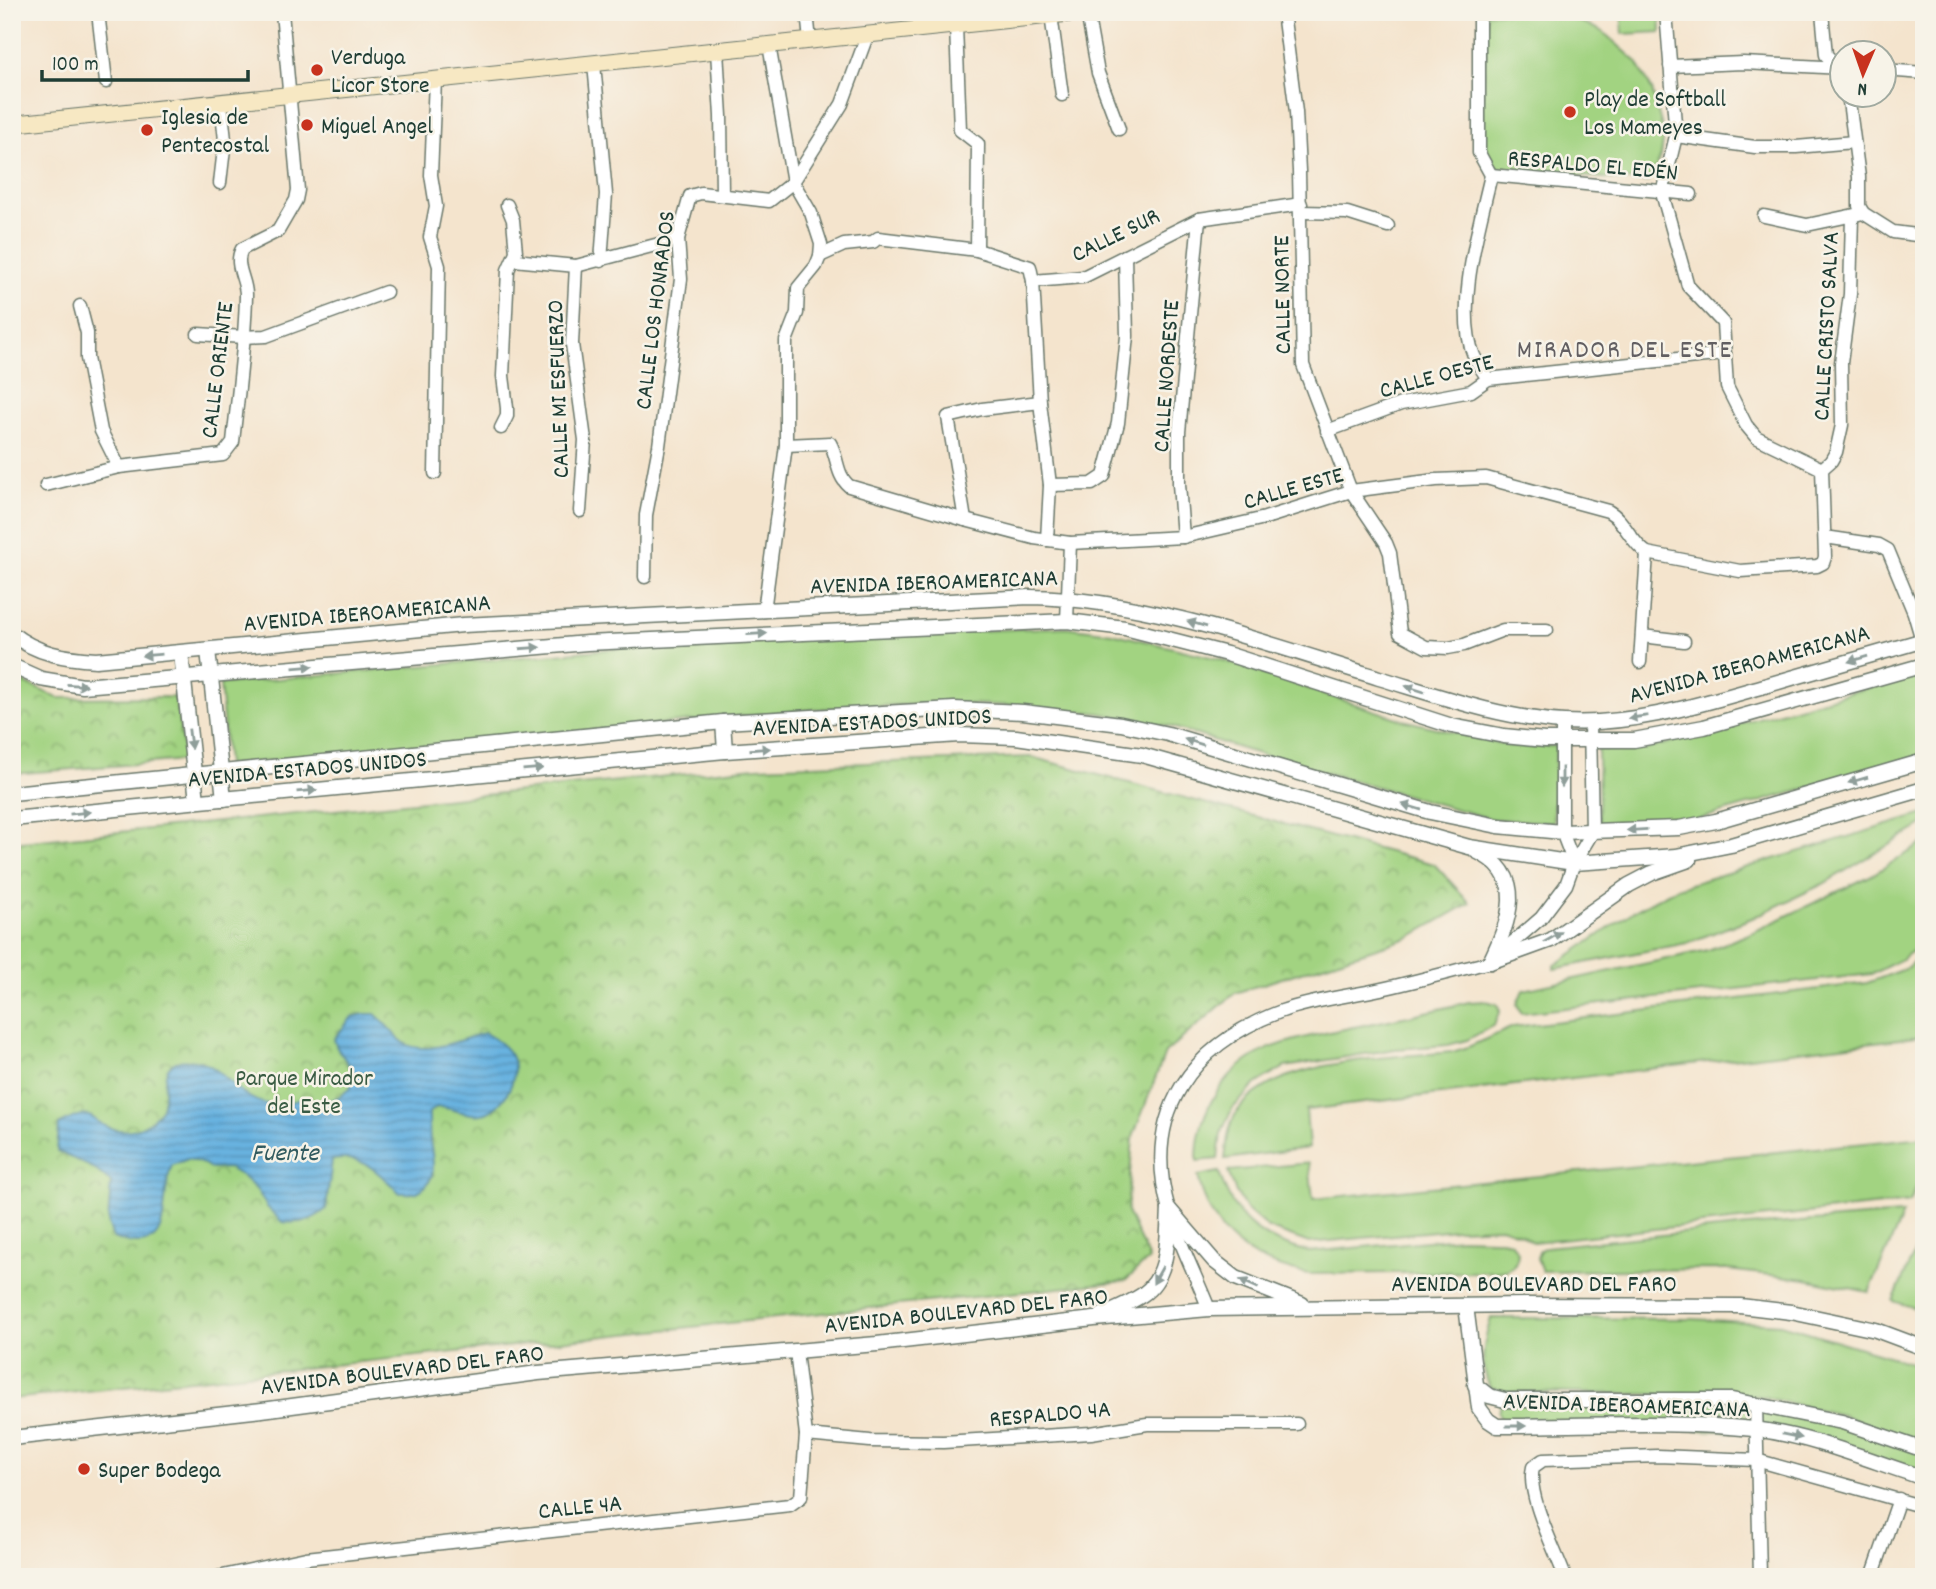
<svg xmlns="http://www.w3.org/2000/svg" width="1936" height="1589" font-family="Dekko,sans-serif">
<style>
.green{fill:#a2d381;stroke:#60885a;stroke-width:2}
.park{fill:url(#park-crowns);stroke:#60885a;stroke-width:2}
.water{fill:url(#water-rules);stroke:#44788a;stroke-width:2}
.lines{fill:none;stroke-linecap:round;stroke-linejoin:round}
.minor-casing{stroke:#6a776a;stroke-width:15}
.tertiary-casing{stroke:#6a776a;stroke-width:17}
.secondary-casing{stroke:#6a776a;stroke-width:18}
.minor{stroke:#fff;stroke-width:12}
.tertiary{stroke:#fff;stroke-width:14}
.secondary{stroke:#f7e8c3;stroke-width:16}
.oneway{fill:#8f9e9a}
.poi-dot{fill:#c8321e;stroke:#f7f3e8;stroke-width:2.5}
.labels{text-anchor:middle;stroke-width:5;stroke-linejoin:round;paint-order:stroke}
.poi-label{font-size:24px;fill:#1f3d34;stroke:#f7f3e8;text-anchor:start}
.street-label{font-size:24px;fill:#1f3d34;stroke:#f7f3e8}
.park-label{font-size:24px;fill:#395b43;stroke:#f7f3e8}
.neighbourhood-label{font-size:26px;letter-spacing:2px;fill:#625f62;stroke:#f7f3e8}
.water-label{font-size:26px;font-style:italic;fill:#315a5f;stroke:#f7f3e8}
</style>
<defs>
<pattern id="park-crowns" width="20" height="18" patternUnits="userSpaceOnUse" patternTransform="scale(1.75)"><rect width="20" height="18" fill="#a2d381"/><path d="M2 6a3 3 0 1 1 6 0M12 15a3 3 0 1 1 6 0" fill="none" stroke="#83ac6a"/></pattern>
<pattern id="water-rules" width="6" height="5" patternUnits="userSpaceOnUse" patternTransform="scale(1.75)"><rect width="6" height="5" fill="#68b2e0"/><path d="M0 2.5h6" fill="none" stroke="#5592b6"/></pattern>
</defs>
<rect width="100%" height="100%" fill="#f7f3e8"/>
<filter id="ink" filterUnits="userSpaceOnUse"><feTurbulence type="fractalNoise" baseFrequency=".0143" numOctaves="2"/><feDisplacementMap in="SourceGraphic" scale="14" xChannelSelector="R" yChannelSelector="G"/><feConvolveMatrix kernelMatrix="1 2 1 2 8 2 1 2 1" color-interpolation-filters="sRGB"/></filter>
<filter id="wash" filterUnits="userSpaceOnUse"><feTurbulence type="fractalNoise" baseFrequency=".00686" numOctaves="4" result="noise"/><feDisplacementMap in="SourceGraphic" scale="28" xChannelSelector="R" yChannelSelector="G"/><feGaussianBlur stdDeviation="1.57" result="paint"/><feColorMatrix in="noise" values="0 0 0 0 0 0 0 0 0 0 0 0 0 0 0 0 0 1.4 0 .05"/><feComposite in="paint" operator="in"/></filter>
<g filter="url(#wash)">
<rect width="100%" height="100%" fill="#f4e4cd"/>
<g class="green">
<path d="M1487,12L1561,13L1602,31L1637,62L1652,90L1664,134L1661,156L1649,182L1491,168L1479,151Z"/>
<path d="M1621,12H1660L1661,32L1623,34Z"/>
<path d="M1066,627L1112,633L1219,659L1403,720L1514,747L1556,746L1553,822L1492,819L1245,750L1169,726L1098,713L1020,706L945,703L818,709L227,765L220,684L656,645Z"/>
<path d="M1924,672V755L1692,821L1599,825L1598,749H1647Z"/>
<path d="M1924,814V824L1823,884L1752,918L1687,943L1554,969V966L1634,911L1677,888Z"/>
<path d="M1924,843V942L1902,959L1872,974L1521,1013L1517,1004L1523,990L1708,950L1749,934L1870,876Z"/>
<path d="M1924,953V1036L1306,1110L1309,1148L1225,1159C1227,1147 1227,1129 1234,1117C1266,1058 1391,1058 1452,1052L1468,1047L1513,1027L1867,983L1905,969Z"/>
<path d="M1486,1001L1497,1004L1500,1011L1494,1025L1467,1040L1448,1045L1395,1049L1285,1067L1256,1084L1232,1109L1221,1133L1218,1159L1197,1161C1197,1117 1218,1077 1256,1055C1281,1040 1330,1032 1359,1026C1396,1019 1432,1011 1469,1002Z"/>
<path d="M1924,1137V1169L1910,1202L1533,1242L1521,1234L1501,1227L1457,1229L1309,1243L1268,1228L1246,1209L1235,1190L1228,1171L1309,1163L1313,1199Z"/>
<path d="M1219,1172C1235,1222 1259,1239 1309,1252L1460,1238L1495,1239L1511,1242L1518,1252C1517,1276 1497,1271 1479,1272L1309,1274C1249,1262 1212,1238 1198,1176Z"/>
<path d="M1903,1214L1869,1292L1806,1279L1719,1269L1542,1271L1537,1258L1540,1250L1546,1247L1748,1226Z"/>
<path d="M1924,1231V1311L1893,1301Z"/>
<path d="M1491,1318L1692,1319L1781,1324L1924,1367V1443L1842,1415L1759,1396L1509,1392L1490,1388C1479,1361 1483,1345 1491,1318Z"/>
<path d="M1734,1403L1851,1429L1924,1454V1476L1799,1435L1501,1420L1498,1412L1501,1404Z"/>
</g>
<g class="park">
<path d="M12,677L58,698L175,697L185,760L12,774Z"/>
<path d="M1031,757L1434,864L1470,903L1408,938L1235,993L1165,1053L1133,1137L1127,1212L1149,1259L1125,1281L12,1399V843L756,767Z"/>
</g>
<path class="water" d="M365,1014H375C385,1022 393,1035 403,1042C425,1058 462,1038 485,1033C510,1047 522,1061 509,1090C505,1099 496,1109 486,1113C471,1118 453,1108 438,1107L429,1112C429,1121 429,1131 430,1141C433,1158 439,1182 417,1192C413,1194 405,1193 400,1193C378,1173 365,1154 332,1160L326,1209C312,1221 301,1224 282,1222L267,1207L257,1190L242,1176L228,1168L212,1169L204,1164L188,1159L172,1165C156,1202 180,1261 113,1238L108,1222L111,1182L93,1168L57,1151L59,1125C68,1120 78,1113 89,1116C94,1118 98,1122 103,1125C117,1132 134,1133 148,1123C152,1120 160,1112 162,1107C169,1086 155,1060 189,1060C223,1059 235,1104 276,1105C286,1105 294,1100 302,1099C307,1099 313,1101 318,1101C333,1103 341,1096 351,1087L352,1069L337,1048L334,1039L352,1017Z"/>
</g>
<g filter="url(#ink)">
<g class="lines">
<g class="minor-casing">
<g id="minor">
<path d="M98,12L106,82"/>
<path d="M807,12L810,41"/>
<path d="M1087,12L1098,73L1119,129"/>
<path d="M1283,12L1296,112L1299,171L1303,365L1351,491L1386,543L1390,553L1400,633L1426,647L1448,648L1464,645L1503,630H1547"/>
<path d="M1479,12V153L1491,175C1480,224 1454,308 1474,356C1478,364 1483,372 1488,379"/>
<path d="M1666,12L1676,136L1662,193L1688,286L1723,323L1727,387L1746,425L1756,437L1822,469"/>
<path d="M1822,12L1826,55L1840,68"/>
<path d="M1051,15L1062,95"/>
<path d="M956,26L960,130L978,144L977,250"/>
<path d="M717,51L721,116L722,194"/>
<path d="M594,64L606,194L601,261"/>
<path d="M1670,66L1743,63L1842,68"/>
<path d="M1884,70L1924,73"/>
<path d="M435,80L431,175L436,206L430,237L439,266L435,473"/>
<path d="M1848,94L1859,177V206L1863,213"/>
<path d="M1676,136L1755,147H1796L1854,142"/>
<path d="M1491,175L1691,194"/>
<path d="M220,183L225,140L221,103"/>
<path d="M1301,212L1347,213L1388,226"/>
<path d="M1863,213L1893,232L1924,236"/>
<path d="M1764,216L1807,225L1859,214"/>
<path d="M820,256L844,245L873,242L878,238L977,250L1030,267L1033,281L1083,277L1199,219L1301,204"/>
<path d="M514,260L576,266L678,239"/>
<path d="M576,266L572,344L585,440L580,511"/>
<path d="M1033,281L1040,402L1050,485L1047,540"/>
<path d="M80,306L87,333V358L101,431L119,467"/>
<path d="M198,334L243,337L266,336L386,292"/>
<path d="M501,428L507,416V408L503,376L508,270L516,252L513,220L507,205"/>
<path d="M1327,431L1401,404L1471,391L1488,379L1725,354"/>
<path d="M786,445L830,443C838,457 836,475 849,486L965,520L1034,538L1070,543L1183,537L1265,518L1351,491L1436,480L1486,478L1608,511C1625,520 1630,542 1647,553L1740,571L1817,566L1823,563L1825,557L1822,469L1831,461L1836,452L1842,425L1841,363L1850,294L1852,216"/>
<path d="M46,485L119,467L223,455L233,442C238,394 245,345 246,296C247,280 233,265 242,249L278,231L296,200L298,190L282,12"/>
<path d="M1050,485L1092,484L1104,476L1118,423L1127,336L1125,256"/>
<path d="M965,520L948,417L982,409L1040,402"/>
<path d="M1183,537L1179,484V432L1199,219"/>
<path d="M1825,537L1879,545L1888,550L1914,613L1922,640"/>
<path d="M645,577L646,515L659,446L681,279L678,239L690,196L701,193L769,201L793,182L842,104L867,36"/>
<path d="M764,611L786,445V341L797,313L798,288L816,266L820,256L821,244L811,213L793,182L769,45"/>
<path d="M1067,621L1070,543"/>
<path d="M1642,636L1684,641"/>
<path d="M1640,662L1647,553"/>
<path d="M1562,722V832L1574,863"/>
<path d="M1209,1309C1196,1276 1179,1243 1169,1210C1141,1113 1192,1044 1282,1011C1313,1000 1349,996 1381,989C1417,981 1453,971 1490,962L1541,918L1566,885L1574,863L1592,833L1590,722"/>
<path d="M1756,1404L1760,1577"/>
<path d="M806,1435L870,1441L943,1442L1091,1433L1147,1424H1297"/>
<path d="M218,1577L306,1558L790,1505L801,1497L806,1435L796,1351"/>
<path d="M1565,1577C1555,1549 1526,1495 1533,1467L1543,1460L1658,1456L1756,1460L1924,1507"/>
<path d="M1872,1577L1899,1499"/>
</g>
</g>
<g class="tertiary-casing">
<g id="tertiary">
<path d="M12,634C37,654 65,658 96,660L463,625L1030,597C1145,599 1269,644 1379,678C1439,696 1501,718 1564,722C1631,726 1698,705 1761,687C1815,671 1869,656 1924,640"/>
<path d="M208,650L224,799"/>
<path d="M181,653L197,801"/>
<path d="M12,666L41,679L83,686L587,643L1067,621L1125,628L1227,654L1452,726L1504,736L1545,740H1634L1704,727L1924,665"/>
<path d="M723,722L725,751"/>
<path d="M12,793L723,722L954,709L1023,712L1121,724L1168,734L1430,812L1498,826L1562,832L1679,828L1716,821L1924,761"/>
<path d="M12,819L725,751L959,735L1016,737L1142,755L1469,847L1574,863L1676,856L1731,845L1924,789"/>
<path d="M1476,851C1529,875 1509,922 1490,962"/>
<path d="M1490,962L1551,940L1629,885L1652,873L1689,860"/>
<path d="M1169,1209L1214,1261L1236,1278L1302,1304"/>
<path d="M1466,1306L1479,1408L1488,1420L1497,1426C1580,1426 1672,1420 1754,1429C1812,1436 1868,1460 1924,1478"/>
<path d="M1102,1315C1115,1309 1130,1303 1142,1295C1170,1276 1167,1239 1169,1209"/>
<path d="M1475,1385L1489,1396L1505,1400H1732L1842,1422L1924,1450"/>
<path d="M12,1438L262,1410L538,1373L877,1344L1094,1319L1209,1309L1526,1305L1740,1306L1791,1312L1876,1330L1924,1348"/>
</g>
</g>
<g class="secondary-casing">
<path id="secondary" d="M12,124L1084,12"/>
</g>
<use href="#minor" class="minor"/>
<use href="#tertiary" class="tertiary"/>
<use href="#secondary" class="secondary"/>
</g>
<defs><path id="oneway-solid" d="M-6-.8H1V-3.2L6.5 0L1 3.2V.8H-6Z" transform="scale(1.75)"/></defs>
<g class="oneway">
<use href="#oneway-solid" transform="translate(1197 624) rotate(-164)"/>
<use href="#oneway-solid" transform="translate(757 634) rotate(-3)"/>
<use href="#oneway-solid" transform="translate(530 648) rotate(-4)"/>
<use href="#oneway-solid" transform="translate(152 655) rotate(175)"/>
<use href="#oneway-solid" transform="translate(1858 659) rotate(164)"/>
<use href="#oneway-solid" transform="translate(303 667) rotate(-5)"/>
<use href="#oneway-solid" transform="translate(77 685) rotate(3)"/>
<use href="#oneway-solid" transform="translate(1415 689) rotate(-162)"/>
<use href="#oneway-solid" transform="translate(1638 717) rotate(172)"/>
<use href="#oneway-solid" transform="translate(190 739) rotate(83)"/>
<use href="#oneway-solid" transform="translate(1194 742) rotate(-163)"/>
<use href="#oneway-solid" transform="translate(760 749) rotate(-4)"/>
<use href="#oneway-solid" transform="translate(533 769) rotate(-5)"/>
<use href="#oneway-solid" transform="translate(1562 777) rotate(90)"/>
<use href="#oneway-solid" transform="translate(1858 780) rotate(164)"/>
<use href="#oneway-solid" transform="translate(307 791) rotate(-5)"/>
<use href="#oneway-solid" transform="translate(1412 807) rotate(-163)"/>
<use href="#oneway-solid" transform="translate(80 813) rotate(-6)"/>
<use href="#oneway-solid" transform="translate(1637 830) rotate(177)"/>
<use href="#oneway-solid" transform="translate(1553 937) rotate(-30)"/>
<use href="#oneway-solid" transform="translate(1158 1275) rotate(119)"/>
<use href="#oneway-solid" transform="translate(1249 1284) rotate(-156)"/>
<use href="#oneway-solid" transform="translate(1516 1426)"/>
<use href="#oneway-solid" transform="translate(1792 1436) rotate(11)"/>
</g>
</g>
<g class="poi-dot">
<circle cx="317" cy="70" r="7"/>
<circle cx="1570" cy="112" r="7"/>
<circle cx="307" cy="125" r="7"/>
<circle cx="147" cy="130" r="7"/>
<circle cx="84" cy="1469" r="7"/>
</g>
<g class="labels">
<g class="poi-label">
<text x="331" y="64">Verduga<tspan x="331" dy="28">Licor Store</tspan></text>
<text x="1584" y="106">Play de Softball<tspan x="1584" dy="28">Los Mameyes</tspan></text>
<text x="161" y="124">Iglesia de<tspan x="161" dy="28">Pentecostal</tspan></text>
<text x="321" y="133">Miguel Angel</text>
<text x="98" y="1477">Super Bodega</text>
</g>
<g class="street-label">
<text transform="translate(1593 164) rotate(5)" y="8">RESPALDO EL EDÉN</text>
<text transform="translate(1115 234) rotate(-26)" y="8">CALLE SUR</text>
<text transform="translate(1281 295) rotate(-91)" y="8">CALLE NORTE</text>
<text transform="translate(654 310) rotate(-83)" y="8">CALLE LOS HONRADOS</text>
<text transform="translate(1825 326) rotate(-87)" y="8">CALLE CRISTO SALVA</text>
<text transform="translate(216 370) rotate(-83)" y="8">CALLE ORIENTE</text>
<text transform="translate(1436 375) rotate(-15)" y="8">CALLE OESTE</text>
<text transform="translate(1165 376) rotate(-86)" y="8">CALLE NORDESTE</text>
<text transform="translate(557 389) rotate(-92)" y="8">CALLE MI ESFUERZO</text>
<text transform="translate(1293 487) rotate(-16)" y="8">CALLE ESTE</text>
<text transform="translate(934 581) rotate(-2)" y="8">AVENIDA IBEROAMERICANA</text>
<text transform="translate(367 612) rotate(-5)" y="8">AVENIDA IBEROAMERICANA</text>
<text transform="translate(1749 663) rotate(-15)" y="8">AVENIDA IBEROAMERICANA</text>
<text transform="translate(872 721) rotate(-3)" y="8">AVENIDA ESTADOS UNIDOS</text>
<text transform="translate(307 768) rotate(-5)" y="8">AVENIDA ESTADOS UNIDOS</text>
<text x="1534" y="1291">AVENIDA BOULEVARD DEL FARO</text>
<text transform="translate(966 1310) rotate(-6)" y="8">AVENIDA BOULEVARD DEL FARO</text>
<text transform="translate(402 1369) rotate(-7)" y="8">AVENIDA BOULEVARD DEL FARO</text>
<text transform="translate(1627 1404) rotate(2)" y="8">AVENIDA IBEROAMERICANA</text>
<text transform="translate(1050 1413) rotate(-5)" y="8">RESPALDO 4A</text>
<text transform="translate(580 1506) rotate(-6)" y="8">CALLE 4A</text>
</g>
<g class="park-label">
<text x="304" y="1085">Parque Mirador<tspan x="304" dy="28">del Este</tspan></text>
</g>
<g class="neighbourhood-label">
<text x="1625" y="357">MIRADOR DEL ESTE</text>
</g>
<g class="water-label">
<text x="285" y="1160">Fuente</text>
</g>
</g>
<rect width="1936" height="1589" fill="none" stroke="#f7f3e8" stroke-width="42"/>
<g transform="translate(1863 74) rotate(182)"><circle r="33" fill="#f7f3e8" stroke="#a1aaa0" stroke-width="2"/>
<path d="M0-5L12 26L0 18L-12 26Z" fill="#c8321e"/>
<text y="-10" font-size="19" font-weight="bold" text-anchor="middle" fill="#1f3d34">N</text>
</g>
<path d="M42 70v10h206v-10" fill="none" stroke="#1f3d34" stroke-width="3.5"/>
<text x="52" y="70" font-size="21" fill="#1f3d34" stroke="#f7f3e8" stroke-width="5" paint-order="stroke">100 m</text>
</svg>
